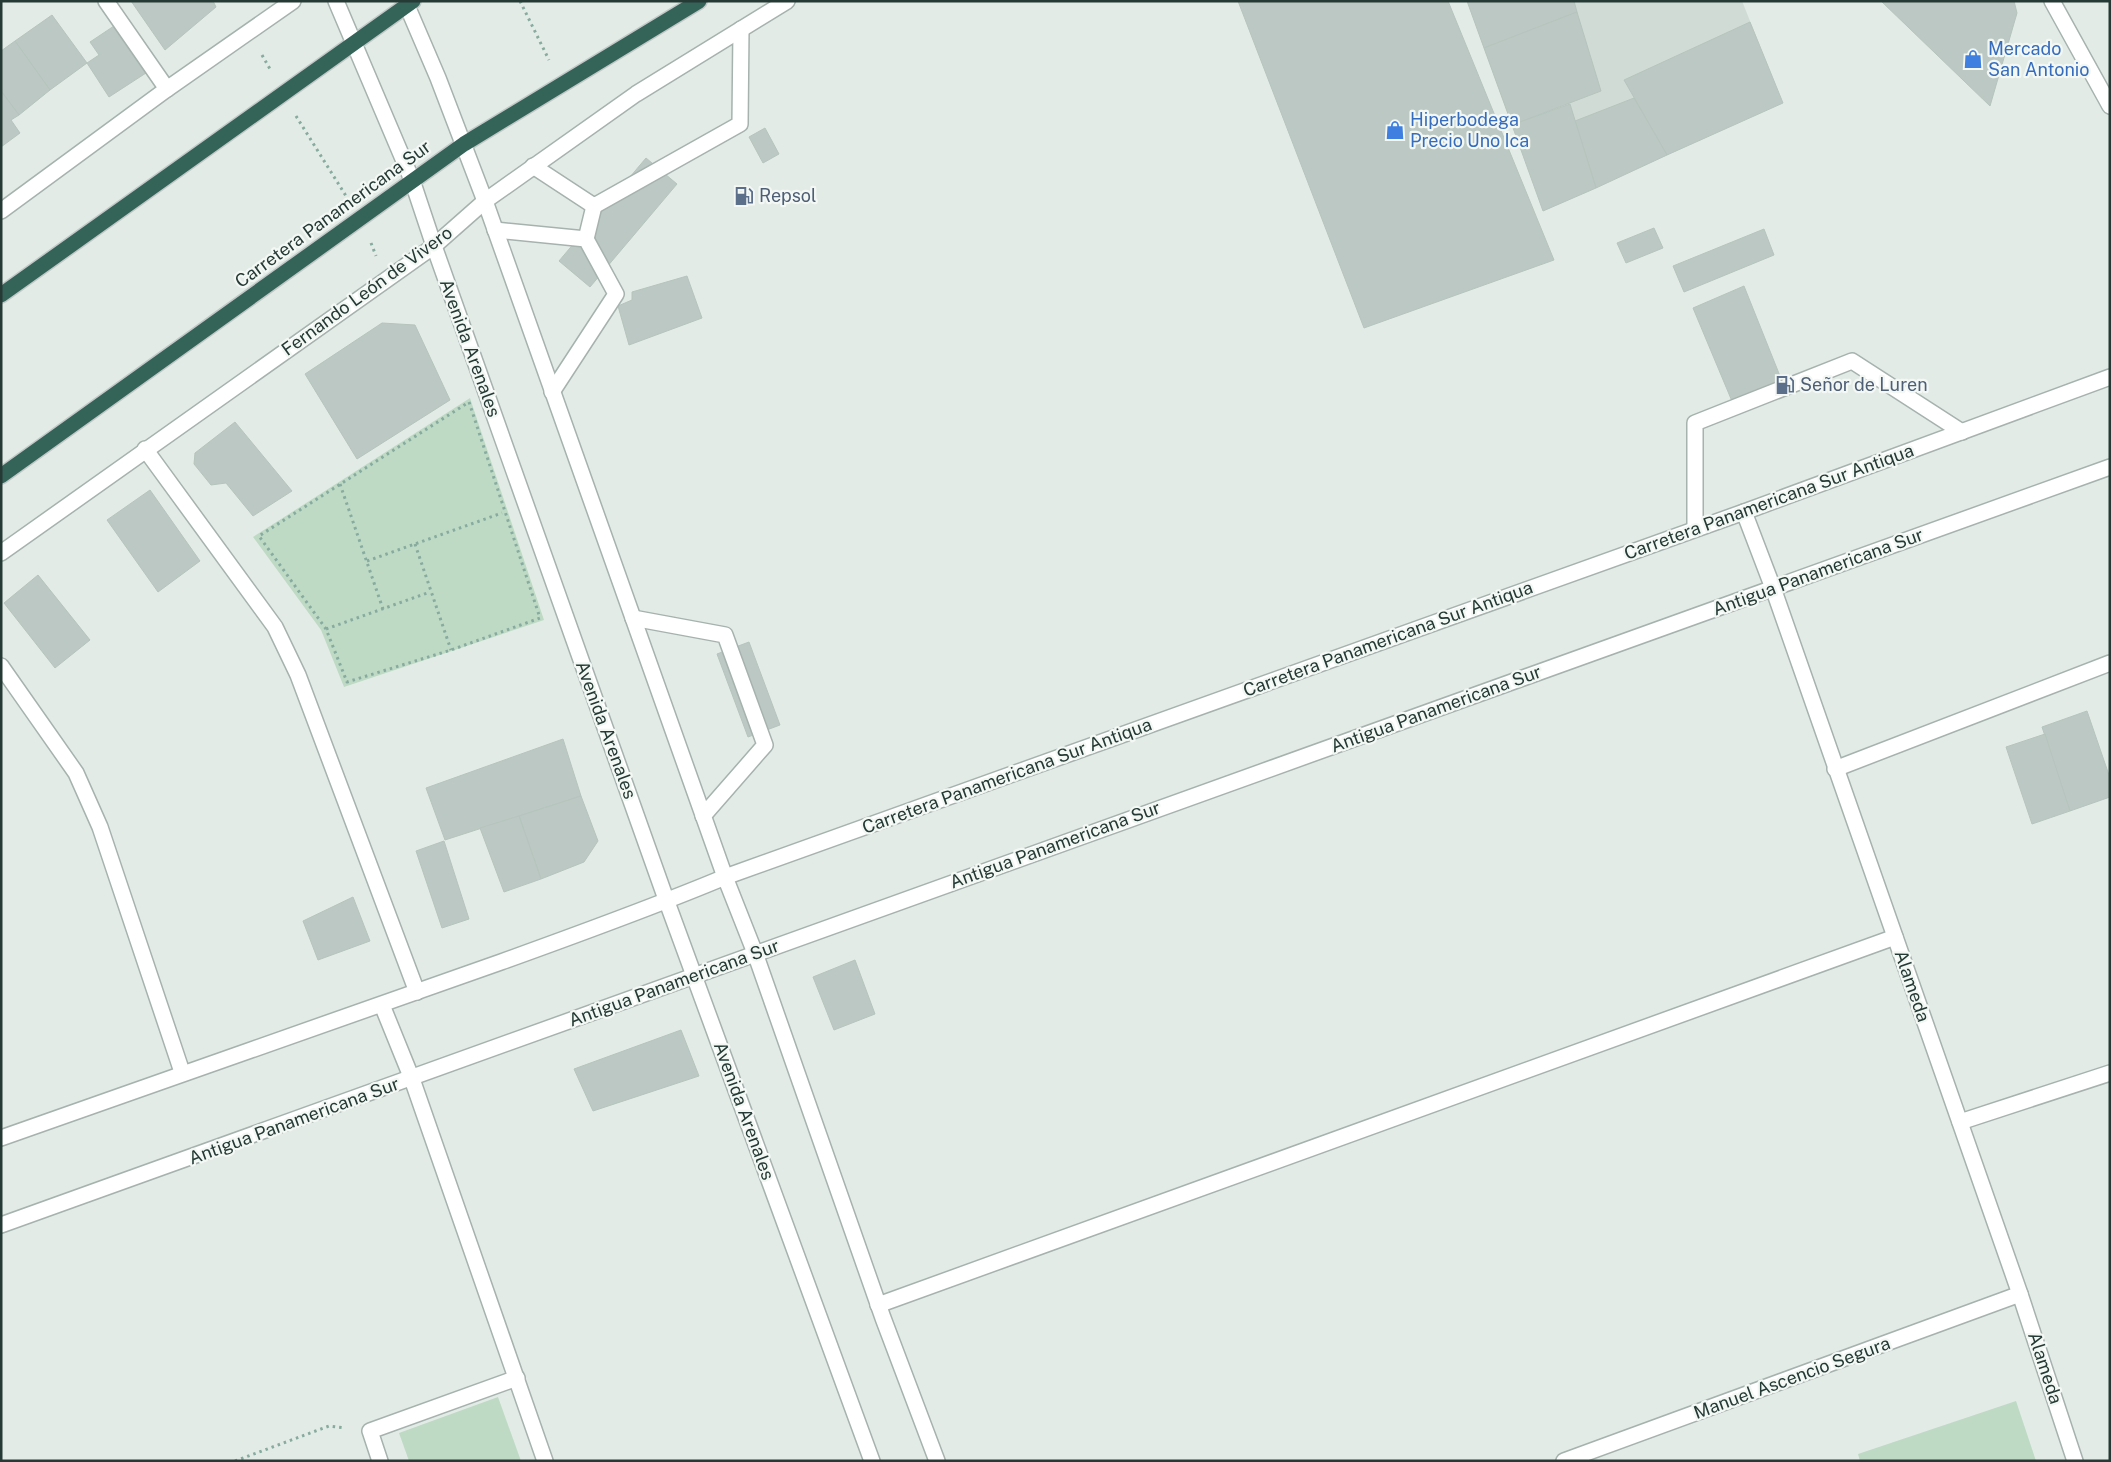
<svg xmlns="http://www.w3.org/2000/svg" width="2111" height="1462" font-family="'Public Sans',sans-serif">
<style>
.built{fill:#d1dbd6}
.green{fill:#bedac5}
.building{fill:#bcc8c3;stroke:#b6c4be}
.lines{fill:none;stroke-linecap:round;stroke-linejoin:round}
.minor-casing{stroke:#a6b2ae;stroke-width:18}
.highway-casing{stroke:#c2c8c6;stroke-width:18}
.path{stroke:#87ab9f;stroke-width:3;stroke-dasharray:2.5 4;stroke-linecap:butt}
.minor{stroke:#fff;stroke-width:15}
.highway{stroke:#346358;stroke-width:15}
.labels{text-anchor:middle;stroke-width:4.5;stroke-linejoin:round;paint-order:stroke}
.shop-label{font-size:18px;fill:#366cbe;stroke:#f3f8f5;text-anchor:start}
.service-label{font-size:18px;fill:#4e5e75;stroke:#f3f8f5;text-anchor:start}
.street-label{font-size:18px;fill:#253a34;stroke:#f3f8f5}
</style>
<rect width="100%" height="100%" fill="#e3ebe7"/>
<path class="built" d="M1467,1H1742L1783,103L1543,211Z"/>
<g class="green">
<path d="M470,398L544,620L344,687L321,630L253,537Z"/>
<path d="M498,1397L521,1461H409L399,1433Z"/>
<path d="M2016,1401L2036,1461H1860L1858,1454Z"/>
</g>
<g class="building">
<path d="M131,1H213L216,7L165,50Z"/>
<path d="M1238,1H1448L1554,260L1364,328Z"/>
<path d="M1467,1H1574L1577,12L1484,48Z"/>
<path d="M1881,1H2014L2017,13L1990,106Z"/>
<path d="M1577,12L1601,91L1512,125L1484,48Z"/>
<path d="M52,15L87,63L50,90L15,41Z"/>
<path d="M1750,22L1783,103L1667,155L1624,80Z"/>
<path d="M114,26L146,73L109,97L87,63L99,55L90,42Z"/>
<path d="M15,41L50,90L19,115L1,91V51Z"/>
<path d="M1,91L19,115L11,120L20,133L1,147Z"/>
<path d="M1634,98L1667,155L1596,188L1575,121Z"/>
<path d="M1570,104L1596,188L1543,211L1512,125Z"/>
<path d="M765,128L779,154L763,163L749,137Z"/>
<path d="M646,158L677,184L590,287L559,261Z"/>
<path d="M1654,228L1663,248L1626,263L1617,243Z"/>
<path d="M1764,229L1774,255L1684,292L1673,266Z"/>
<path d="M687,276L702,318L629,345L618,306L632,300V292Z"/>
<path d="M1744,286L1784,386L1734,406L1693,308Z"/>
<path d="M382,323L415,325L450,400L357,459L305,374Z"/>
<path d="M235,422L292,491L253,516L226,483L211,485L194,464L195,453Z"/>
<path d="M150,490L200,561L158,592L107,520Z"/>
<path d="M38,575L90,640L55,668L4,603Z"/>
<path d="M749,642L780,725L748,737L717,654Z"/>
<path d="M2087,711L2110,778V797L2070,811L2042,727Z"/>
<path d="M2045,734L2070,811L2032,824L2006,747Z"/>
<path d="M563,739L581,796L445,840L426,788Z"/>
<path d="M581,796L598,841L584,862L541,879L519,816Z"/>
<path d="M519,816L541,879L504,892L480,828Z"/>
<path d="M444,841L469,919L442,928L416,851Z"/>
<path d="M353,897L370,941L318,960L303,921Z"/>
<path d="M855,960L875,1014L834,1030L813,977Z"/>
<path d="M681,1030L699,1076L593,1111L574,1069Z"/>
</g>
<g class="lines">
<g class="minor-casing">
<g id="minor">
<path d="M106,1L167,89"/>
<path d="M336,1L412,180L434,246L667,902L872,1461"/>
<path d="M405,1L438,78L485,201L725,877L755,953L883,1318L937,1461"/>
<path d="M2052,1L2110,106"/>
<path d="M533,166L594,206L740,124L741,29"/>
<path d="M1,211L167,89L293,1"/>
<path d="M495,230L586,239L616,294L552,392"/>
<path d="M586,239L594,206"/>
<path d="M145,449L275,627L298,675L417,992"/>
<path d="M1744,512L1773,588L2020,1294L2075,1461"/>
<path d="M1695,529V423L1852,361L1962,432"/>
<path d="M1,553L434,246L485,201L636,94L787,1"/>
<path d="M633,618L725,635L765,745L703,816"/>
<path d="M1,666L76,773L100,827L182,1072"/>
<path d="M1835,769L2110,663"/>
<path d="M382,1005L412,1079L545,1461"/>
<path d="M1960,1122L2110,1073"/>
<path d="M1,1138C167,1078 335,1022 501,962C576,935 651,908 725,877L1744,512L2110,377"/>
<path d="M1,1225L2110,467"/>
<path d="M878,1305L1895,937"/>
<path d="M380,1461L370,1431L517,1378"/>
<path d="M1564,1461L2020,1294"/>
</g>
</g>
<g class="highway-casing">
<g id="highway">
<path d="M1,295L413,1"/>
<path d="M1,476L464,144L699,1"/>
</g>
</g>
<g class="path">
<path d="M520,1L549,60"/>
<path d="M262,55L270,69"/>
<path d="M296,116L346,196"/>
<path d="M371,243L376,256"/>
<path d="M469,402L540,618L451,650L347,682L326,629L259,536Z"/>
<path d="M340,484L383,609"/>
<path d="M415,544L451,650"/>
<path d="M367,561L502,513"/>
<path d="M326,629L430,592"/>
<path d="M235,1461L329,1426L345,1428"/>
</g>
<use href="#minor" class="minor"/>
<use href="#highway" class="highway"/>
</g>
<defs>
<g id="shop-bare" transform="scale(1.5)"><path d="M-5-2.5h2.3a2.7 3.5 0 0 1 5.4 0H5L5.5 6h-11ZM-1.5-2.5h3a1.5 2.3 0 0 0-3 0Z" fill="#3f7fe0" stroke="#f3f8f5" stroke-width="2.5" paint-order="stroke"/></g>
<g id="fuel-bare" transform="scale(1.5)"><path d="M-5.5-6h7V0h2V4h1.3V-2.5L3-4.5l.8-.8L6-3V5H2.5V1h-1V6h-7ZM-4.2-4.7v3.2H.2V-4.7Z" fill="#5c6f8a" stroke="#f3f8f5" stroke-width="2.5" paint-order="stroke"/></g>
</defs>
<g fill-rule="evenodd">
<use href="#shop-bare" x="1973" y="59"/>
<use href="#shop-bare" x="1395" y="130"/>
<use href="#fuel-bare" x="744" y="196"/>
<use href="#fuel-bare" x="1785" y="385"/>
</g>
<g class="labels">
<g class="shop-label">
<text x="1988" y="55">Mercado<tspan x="1988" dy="21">San Antonio</tspan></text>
<text x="1410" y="126">Hiperbodega<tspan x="1410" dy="21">Precio Uno Ica</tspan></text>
</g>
<g class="service-label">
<text x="759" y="202">Repsol</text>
<text x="1800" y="391">Señor de Luren</text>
</g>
<g class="street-label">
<text transform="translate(333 214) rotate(-36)" y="6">Carretera Panamericana Sur</text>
<text transform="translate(367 291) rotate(-36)" y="6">Fernando León de Vivero</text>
<text transform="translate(470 348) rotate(70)" y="6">Avenida Arenales</text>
<text transform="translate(1769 502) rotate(-20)" y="6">Carretera Panamericana Sur Antiqua</text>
<text transform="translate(1818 572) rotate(-20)" y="6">Antigua Panamericana Sur</text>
<text transform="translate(1388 639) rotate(-20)" y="6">Carretera Panamericana Sur Antiqua</text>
<text transform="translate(1436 709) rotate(-20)" y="6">Antigua Panamericana Sur</text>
<text transform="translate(606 730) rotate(70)" y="6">Avenida Arenales</text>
<text transform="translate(1007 776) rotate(-20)" y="6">Carretera Panamericana Sur Antiqua</text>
<text transform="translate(1055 845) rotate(-20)" y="6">Antigua Panamericana Sur</text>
<text transform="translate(674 983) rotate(-20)" y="6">Antigua Panamericana Sur</text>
<text transform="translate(1912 986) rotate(71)" y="6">Alameda</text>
<text transform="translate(744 1111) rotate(70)" y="6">Avenida Arenales</text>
<text transform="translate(294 1121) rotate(-20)" y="6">Antigua Panamericana Sur</text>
<text transform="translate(2045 1368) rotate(72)" y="6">Alameda</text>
<text transform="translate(1792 1378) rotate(-20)" y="6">Manuel Ascencio Segura</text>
</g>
</g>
<rect width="2111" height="1462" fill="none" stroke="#253a34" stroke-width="5"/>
</svg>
